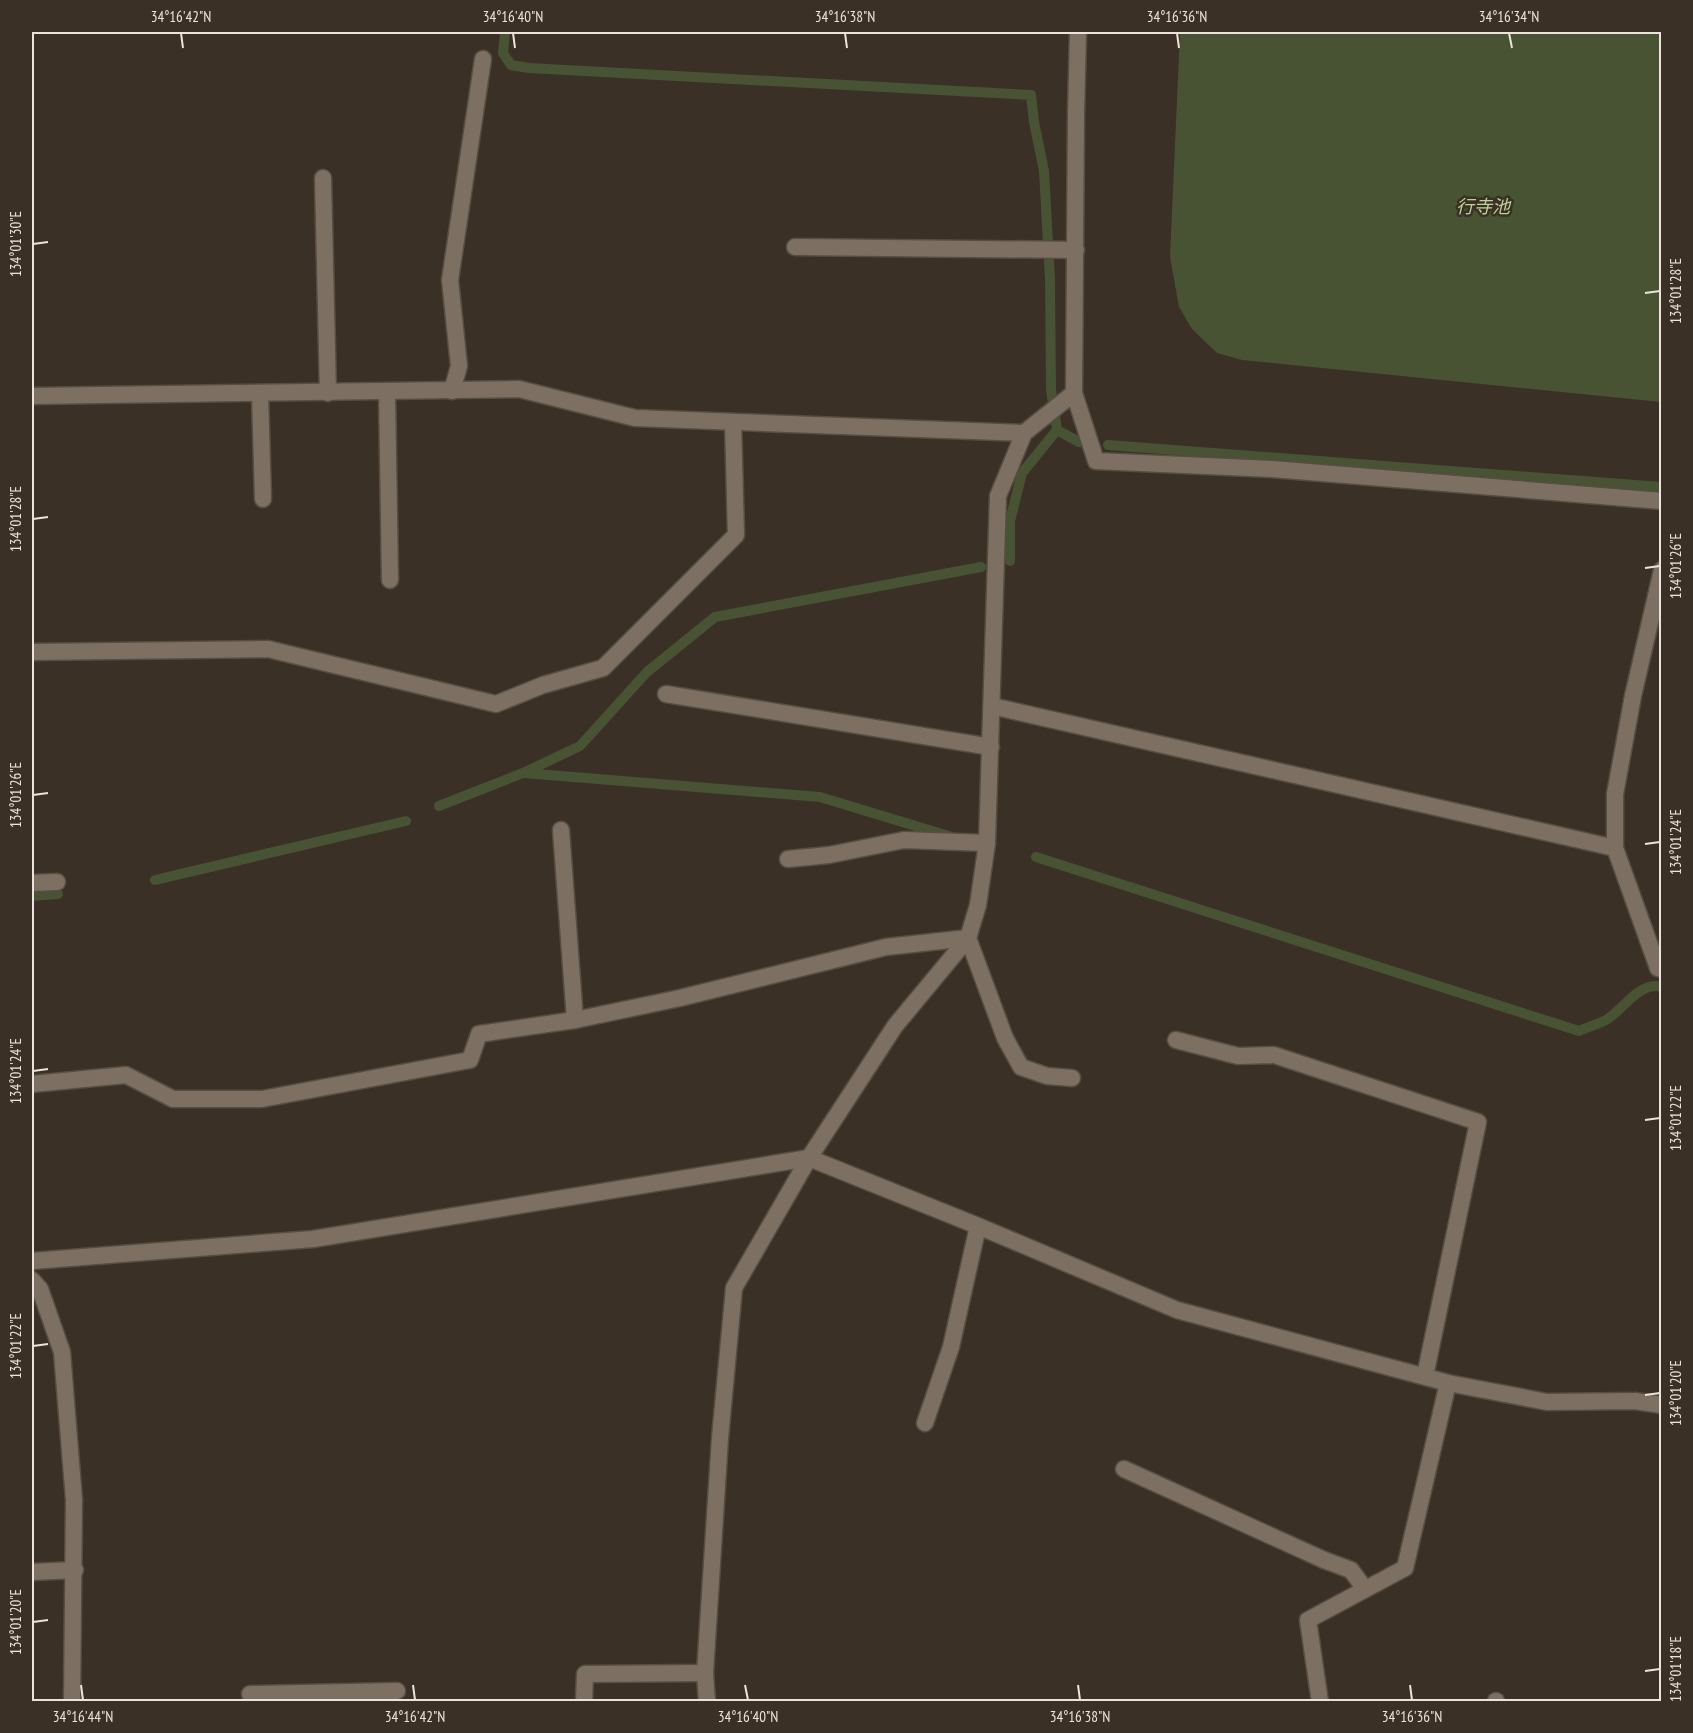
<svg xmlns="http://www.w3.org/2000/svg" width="1693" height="1733" font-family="'PT Sans Narrow','Noto Sans JP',sans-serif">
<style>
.water{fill:#475332}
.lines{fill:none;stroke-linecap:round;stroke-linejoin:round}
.stream{stroke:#475332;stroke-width:10}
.minor-casing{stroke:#564d43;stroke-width:19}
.minor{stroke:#7d7063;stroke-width:16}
.ticks{fill:none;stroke:#ebe3dc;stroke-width:2}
.labels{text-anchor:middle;stroke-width:5;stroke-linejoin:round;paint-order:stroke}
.water-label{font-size:18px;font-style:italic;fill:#bcd397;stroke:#3b3025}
.neatline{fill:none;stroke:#ebe3dc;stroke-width:2}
.ticks-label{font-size:15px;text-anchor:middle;fill:#ebe3dc}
</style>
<rect width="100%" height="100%" fill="#3b3025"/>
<path class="water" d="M1180,32H1661V402L1242,360L1217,353L1192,329L1179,307L1170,257Z"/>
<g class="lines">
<g class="stream">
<path d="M505,32L503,53L511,65L529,68L1031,95L1034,122L1044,171L1050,279L1051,390L1057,430"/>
<path d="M1108,445L1662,487"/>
<path d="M1010,561V521L1022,473L1057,430L1079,442"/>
<path d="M524,773L820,797L952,837"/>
<path d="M439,806L523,773L580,746L647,672L715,617L981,567"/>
<path d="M1036,857L1579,1031C1588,1027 1598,1024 1606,1020C1622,1011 1640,980 1662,987"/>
<path d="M155,880L406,821"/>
<path d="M32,896L58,894"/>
</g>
<g class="minor-casing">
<g id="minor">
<path d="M323,178L328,393"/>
<path d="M795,247L1076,250"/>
<path d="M452,391L459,366L450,280L483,59"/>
<path d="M387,392L390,580"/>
<path d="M1074,393L1096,461L1272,469L1662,501"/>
<path d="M260,394L263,499"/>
<path d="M32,396L519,389L635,418L1024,433"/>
<path d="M1662,570L1633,696L1615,794V848L1658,968L1662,969"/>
<path d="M32,652L268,649L496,704L543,685L603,668L736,535L733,422"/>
<path d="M666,694L991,747"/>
<path d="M992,706L1615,848"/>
<path d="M561,830L575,1020"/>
<path d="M788,859L829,855L904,840L987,843"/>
<path d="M32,883L57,882"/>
<path d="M1176,1040L1238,1056L1274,1055L1478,1122L1425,1376"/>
<path d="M32,1084L126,1075L173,1099H262L470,1060L479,1034L575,1020L680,998L886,947L968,938L1005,1038L1021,1067L1047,1076L1072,1078"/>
<path d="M32,1261L313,1239L809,1158L978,1226L1177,1310L1448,1383L1547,1402L1635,1401L1662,1405"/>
<path d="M32,1280L40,1289L62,1352L74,1500L72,1702"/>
<path d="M925,1423L951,1347L978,1226"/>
<path d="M1124,1469L1324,1560L1351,1570L1365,1589"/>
<path d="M32,1572L75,1570"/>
<path d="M250,1694L397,1691"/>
<path d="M1496,1701V1702"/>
<path d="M584,1702L585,1674L705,1673"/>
<path d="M707,1702L705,1673L720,1438L734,1288L809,1158L895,1026L968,938L978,905L987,843L998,496L1024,433L1074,393L1076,114L1078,32"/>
<path d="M1320,1702L1308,1620L1405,1568L1448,1383"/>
</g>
</g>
<use href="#minor" class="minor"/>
</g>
<path class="ticks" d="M181,33L183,48M513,33L515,48M845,33L847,48M1177,33L1179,48M1509,33L1512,48M33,244L48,242M1645,293L1660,291M33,519L48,517M1645,568L1660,566M33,795L48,793M1645,844L1660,842M33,1071L48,1069M1645,1120L1660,1118M33,1346L48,1344M1645,1395L1660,1393M33,1622L48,1620M1645,1671L1660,1669M81,1685L83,1700M413,1685L415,1700M745,1685L748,1700M1078,1685L1080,1700M1410,1685L1412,1700"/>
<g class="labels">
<g class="water-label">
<text x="1483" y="213">行寺池</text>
</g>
</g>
<rect width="1693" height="1733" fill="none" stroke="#3b3025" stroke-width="66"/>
<rect x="33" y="33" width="1627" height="1667" class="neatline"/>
<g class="ticks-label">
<text x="181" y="22">34°16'42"N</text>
<text x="513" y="22">34°16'40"N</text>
<text x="845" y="22">34°16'38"N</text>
<text x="1177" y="22">34°16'36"N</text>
<text x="1509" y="22">34°16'34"N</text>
<text transform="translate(16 244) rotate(-90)" y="5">134°01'30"E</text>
<text transform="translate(1676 291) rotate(-90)" y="5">134°01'28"E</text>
<text transform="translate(16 519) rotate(-90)" y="5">134°01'28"E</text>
<text transform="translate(1676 566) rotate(-90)" y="5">134°01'26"E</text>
<text transform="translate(16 795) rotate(-90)" y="5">134°01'26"E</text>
<text transform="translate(1676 842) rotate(-90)" y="5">134°01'24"E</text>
<text transform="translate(16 1071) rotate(-90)" y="5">134°01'24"E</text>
<text transform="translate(1676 1118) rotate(-90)" y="5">134°01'22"E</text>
<text transform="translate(16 1346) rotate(-90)" y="5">134°01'22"E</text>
<text transform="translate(1676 1393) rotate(-90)" y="5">134°01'20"E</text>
<text transform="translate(16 1622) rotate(-90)" y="5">134°01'20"E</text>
<text transform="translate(1676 1669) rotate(-90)" y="5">134°01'18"E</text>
<text x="83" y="1722">34°16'44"N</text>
<text x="415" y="1722">34°16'42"N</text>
<text x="748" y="1722">34°16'40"N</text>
<text x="1080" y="1722">34°16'38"N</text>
<text x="1412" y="1722">34°16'36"N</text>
</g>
</svg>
